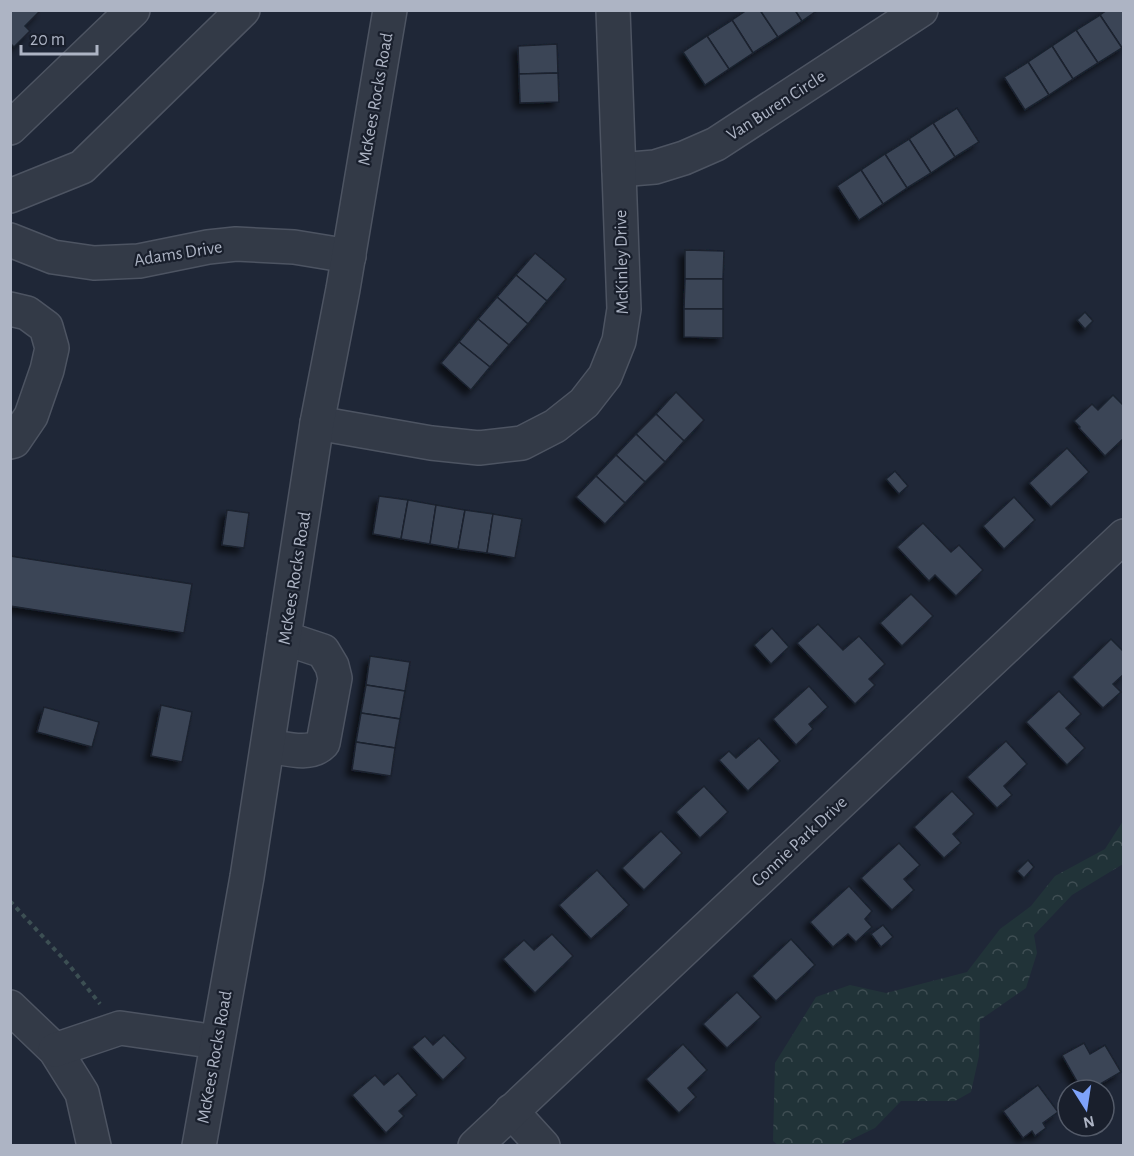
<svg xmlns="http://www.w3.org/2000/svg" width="1134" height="1156" font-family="'Alegreya Sans',sans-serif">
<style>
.forest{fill:url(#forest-crowns)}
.building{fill:#3b4557;stroke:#1a212e;stroke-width:1.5;filter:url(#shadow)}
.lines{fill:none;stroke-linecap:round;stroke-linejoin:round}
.minor-casing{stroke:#4d5462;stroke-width:36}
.path{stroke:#3c4f53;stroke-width:4;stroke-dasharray:4.5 4.5;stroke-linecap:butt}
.minor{stroke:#333a47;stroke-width:33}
.labels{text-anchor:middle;stroke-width:4.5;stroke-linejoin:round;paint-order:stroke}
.street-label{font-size:18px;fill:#adb4c4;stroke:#191f2c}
</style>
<defs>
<pattern id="forest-crowns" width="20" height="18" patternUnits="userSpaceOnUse" patternTransform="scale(1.5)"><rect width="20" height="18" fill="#213338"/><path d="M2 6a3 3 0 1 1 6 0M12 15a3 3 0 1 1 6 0" fill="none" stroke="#3f4e53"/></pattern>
<filter id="shadow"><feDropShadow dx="-5.5" dy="5.5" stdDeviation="3" flood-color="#0009"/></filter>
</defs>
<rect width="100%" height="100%" fill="#1f2737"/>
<path class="forest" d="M1123,821V864L1072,895L1034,935L1037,953L1026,988L980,1020L979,1056L971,1092L955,1101H901L875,1128L842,1144L831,1146H779L773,1141L775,1063L816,997L850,985L886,993L967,972L1000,929L1031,906L1055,876L1105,849Z"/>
<g class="building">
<path d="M10,10H41L25,26L30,31L14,47L10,43Z"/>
<path d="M747,10H760L778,37L753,53L732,20Z"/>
<path d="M760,10H795L802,21L778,37Z"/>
<path d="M795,10H818L802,21Z"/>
<path d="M1107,10H1124V47L1122,48L1100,15Z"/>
<path d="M1100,15L1122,48L1098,63L1076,30Z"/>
<path d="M732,20L753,53L729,69L707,36Z"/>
<path d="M1076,30L1098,63L1073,79L1052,46Z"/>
<path d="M707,36L729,69L705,85L683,52Z"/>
<path d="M557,44L558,73L519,74L518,46Z"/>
<path d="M1052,46L1073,79L1049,95L1028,62Z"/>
<path d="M1028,62L1049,95L1025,110L1004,77Z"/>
<path d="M558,73L559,102L520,103L519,74Z"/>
<path d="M957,108L979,142L955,157L933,123Z"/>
<path d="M933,123L955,157L931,173L909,139Z"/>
<path d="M909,139L931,173L907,188L885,154Z"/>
<path d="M885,154L907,188L883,204L861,170Z"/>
<path d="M861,170L883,204L859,220L837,186Z"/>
<path d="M685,250L724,251L723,279H685Z"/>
<path d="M535,253L566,279L547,301L516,275Z"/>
<path d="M516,275L547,301L528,324L497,297Z"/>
<path d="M685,279H723V309H684Z"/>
<path d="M497,297L528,324L509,345L478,319Z"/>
<path d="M684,309H723V338L684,337Z"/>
<path d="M1085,312L1093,321L1085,329L1077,320Z"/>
<path d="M478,319L509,345L490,367L459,342Z"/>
<path d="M459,342L490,367L471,390L441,363Z"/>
<path d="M676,392L704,420L684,441L656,414Z"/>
<path d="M1113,395L1124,406V438L1105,456L1079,428L1080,427L1074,421L1092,404L1098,410Z"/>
<path d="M656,414L684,441L665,462L636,434Z"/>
<path d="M636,434L665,462L645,482L616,455Z"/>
<path d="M1067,448L1089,472L1051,507L1029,483Z"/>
<path d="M616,455L645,482L625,503L596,476Z"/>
<path d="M895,471L908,486L899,494L886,479Z"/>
<path d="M596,476L625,503L605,524L576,497Z"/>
<path d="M379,496L408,500L401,539L373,534Z"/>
<path d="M1014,497L1035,520L1004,549L983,526Z"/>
<path d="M408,500L436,505L430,544L401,539Z"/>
<path d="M436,505L465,510L458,549L430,544Z"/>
<path d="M227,510L249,513L244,548L222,545Z"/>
<path d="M465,510L493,514L487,553L458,549Z"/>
<path d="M493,514L522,519L515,558L487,553Z"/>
<path d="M923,523L951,552L959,545L983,570L956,596L935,575L929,581L897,547Z"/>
<path d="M10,556L192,584L184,633L10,606Z"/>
<path d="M911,594L933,616L902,646L880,623Z"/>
<path d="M818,624L843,650L859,636L885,664L869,679L875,685L855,704L797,643Z"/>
<path d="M772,628L789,647L771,664L754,645Z"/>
<path d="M1111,639L1124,652V674L1113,684L1121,692L1103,708L1072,677Z"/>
<path d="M370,656L410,662L405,691L366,685Z"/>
<path d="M366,685L405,691L400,719L361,713Z"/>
<path d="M809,686L828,707L809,724L813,729L796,745L773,719Z"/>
<path d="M1059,691L1081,714L1066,728L1085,748L1067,765L1026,722Z"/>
<path d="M161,705L192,712L182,762L151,756Z"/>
<path d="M44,707L99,722L92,747L37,732Z"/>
<path d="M361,713L400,719L395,748L356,742Z"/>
<path d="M759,738L780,761L748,791L719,760L729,751L736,758Z"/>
<path d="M1006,741L1027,764L1004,786L1012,795L997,808L967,777Z"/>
<path d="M356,742L395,748L391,776L352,770Z"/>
<path d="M704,786L728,812L700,838L676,812Z"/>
<path d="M952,791L974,814L953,834L961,843L944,858L914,827Z"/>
<path d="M661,831L682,853L644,890L622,868Z"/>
<path d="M899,843L920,865L904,879L914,890L892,910L861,878Z"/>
<path d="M1028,860L1034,867L1024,878L1017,871Z"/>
<path d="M597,870L629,905L591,939L559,905Z"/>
<path d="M849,886L872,911L865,919L872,927L856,942L848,934L833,947L810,922Z"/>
<path d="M883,925L893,937L881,947L871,934Z"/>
<path d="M552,934L573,956L535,993L503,959L524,940L534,950Z"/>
<path d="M791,939L815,965L776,1001L752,976Z"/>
<path d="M737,992L761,1017L727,1048L703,1024Z"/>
<path d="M444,1035L466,1058L443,1080L412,1047L425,1036L433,1045Z"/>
<path d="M1084,1043L1090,1054L1105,1045L1121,1072L1090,1090H1082L1062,1055Z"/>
<path d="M683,1044L707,1070L688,1088L696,1097L679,1113L646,1079Z"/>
<path d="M398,1073L417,1095L399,1111L404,1116L386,1133L352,1095L375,1075L384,1085Z"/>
<path d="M1038,1085L1058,1112L1043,1123L1046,1128L1035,1136L1032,1131L1023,1138L1003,1111Z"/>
</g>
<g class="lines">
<g class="minor-casing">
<g id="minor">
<path d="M10,128L133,10"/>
<path d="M619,170L655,167L684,158L716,144L921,10"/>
<path d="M10,196L82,167L243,10"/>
<path d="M10,240L53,257L94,263L139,261L208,247L236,244L294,247L349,256"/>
<path d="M10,309L27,313L46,327L52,348L47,370L31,416L14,441L10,442"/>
<path d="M317,423L431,443L479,448L522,443L555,426L584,403L605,376L619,341L624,309L613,10"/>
<path d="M268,746C285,748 310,757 323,743L335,678L332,666L323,651L284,638"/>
<path d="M10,1007L55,1050L82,1093L94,1146"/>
<path d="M55,1050L120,1028L217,1042"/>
<path d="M511,1111L543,1146"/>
<path d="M199,1146L247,877L317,423L343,289L390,10"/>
<path d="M475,1146L1124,536"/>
</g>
</g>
<path class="path" d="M10,901L69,965L100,1004"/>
<use href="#minor" class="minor"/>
</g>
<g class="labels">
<g class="street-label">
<text transform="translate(375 99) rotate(-80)" y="6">McKees Rocks Road</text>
<text transform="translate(776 105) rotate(-33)" y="6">Van Buren Circle</text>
<text transform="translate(178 253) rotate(-9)" y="6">Adams Drive</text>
<text transform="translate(621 262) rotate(-91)" y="6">McKinley Drive</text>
<text transform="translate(294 578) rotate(-81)" y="6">McKees Rocks Road</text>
<text transform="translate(799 841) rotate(-43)" y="6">Connie Park Drive</text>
<text transform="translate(214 1057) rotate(-80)" y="6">McKees Rocks Road</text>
</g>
</g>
<rect width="1134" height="1156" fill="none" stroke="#adb4c4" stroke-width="24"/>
<g transform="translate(1086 1108) rotate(168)"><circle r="28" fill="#191f2c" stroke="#545b69" stroke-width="1.5"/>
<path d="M0-4.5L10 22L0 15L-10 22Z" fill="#7ea2f9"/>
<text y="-9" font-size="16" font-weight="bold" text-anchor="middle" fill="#adb4c4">N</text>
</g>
<path d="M21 45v9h76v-9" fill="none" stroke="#adb4c4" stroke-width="3"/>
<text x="30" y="45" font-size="18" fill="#adb4c4" stroke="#191f2c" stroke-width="4.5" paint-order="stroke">20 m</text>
</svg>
